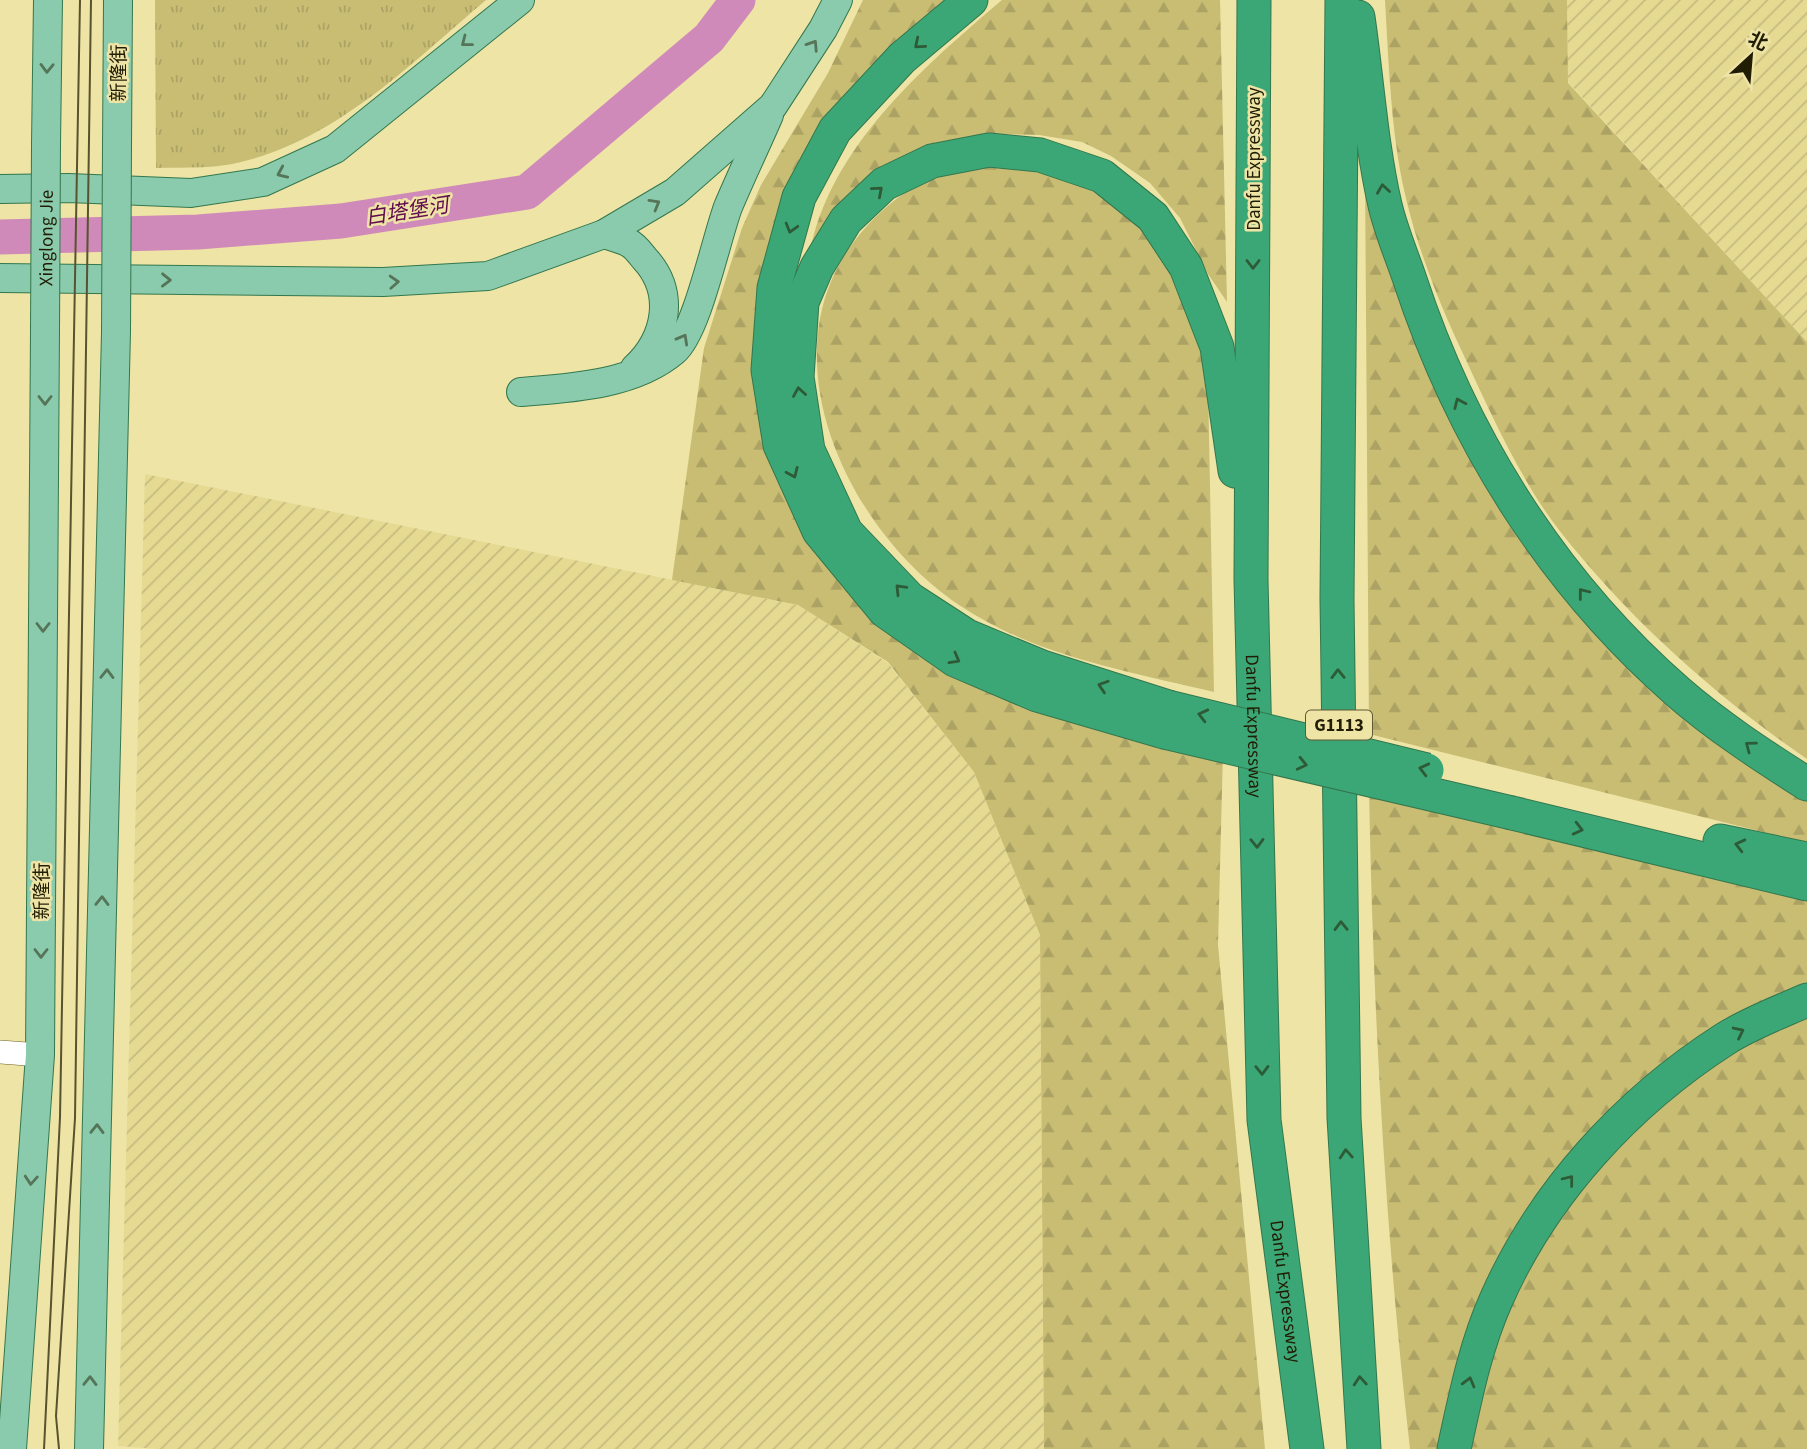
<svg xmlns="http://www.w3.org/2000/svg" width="1807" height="1449" font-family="'Source Sans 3','Noto Sans SC',sans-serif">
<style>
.industrial{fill:url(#industrial-furrows)}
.grass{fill:url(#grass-tufts)}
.forest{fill:url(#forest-firs)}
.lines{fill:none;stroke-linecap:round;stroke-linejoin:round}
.river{stroke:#d08ab9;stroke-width:35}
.minor-casing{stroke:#6c6225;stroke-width:24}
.major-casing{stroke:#33774e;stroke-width:30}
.highway-casing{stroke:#33774e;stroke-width:35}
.minor{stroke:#fff;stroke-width:23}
.major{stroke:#8acaad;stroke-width:28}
.highway{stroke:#3ca776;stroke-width:33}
.tram{stroke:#57522f;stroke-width:2}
.major-bridge-casing{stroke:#33774e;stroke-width:30;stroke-linecap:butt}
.highway-bridge-casing{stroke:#33774e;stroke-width:35;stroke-linecap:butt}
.major-bridge{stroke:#8acaad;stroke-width:28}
.highway-bridge{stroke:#3ca776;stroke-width:33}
.oneway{stroke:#567458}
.oneway2{stroke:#2d5b37}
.labels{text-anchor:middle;stroke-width:5;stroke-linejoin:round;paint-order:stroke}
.shield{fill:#eee4a5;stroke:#5e5934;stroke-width:2}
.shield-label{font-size:18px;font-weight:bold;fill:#211d04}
.street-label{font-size:19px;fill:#211d04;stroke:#eee4a5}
.water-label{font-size:21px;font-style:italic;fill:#610c4d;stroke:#eee4a5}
</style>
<defs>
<pattern id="industrial-furrows" width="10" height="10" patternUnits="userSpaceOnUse" patternTransform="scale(1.75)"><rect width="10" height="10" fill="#e6da93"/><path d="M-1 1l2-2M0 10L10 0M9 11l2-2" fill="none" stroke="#c5bb7d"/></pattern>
<pattern id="grass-tufts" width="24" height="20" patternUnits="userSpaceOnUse" patternTransform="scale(1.75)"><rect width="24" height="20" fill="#c9bd74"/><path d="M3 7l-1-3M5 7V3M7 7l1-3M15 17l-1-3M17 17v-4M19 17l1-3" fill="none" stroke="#aca263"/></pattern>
<pattern id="forest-firs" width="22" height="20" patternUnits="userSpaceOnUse" patternTransform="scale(1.75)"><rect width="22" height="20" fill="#c9bd74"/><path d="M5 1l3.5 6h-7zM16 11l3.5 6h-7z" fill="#aca263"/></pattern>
</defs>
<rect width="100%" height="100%" fill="#eee4a5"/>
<g class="industrial">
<path d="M1567,0H1807V342L1568,82Z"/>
<path d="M145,474L798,605L888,663L974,772L1040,935L1044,1449H158L118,1446Z"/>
</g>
<path class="grass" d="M155,0H486C408,66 330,147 226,165C203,169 178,167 156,168Z"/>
<g class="forest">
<path d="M863,0H958L782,218L837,560L1223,752L1218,945L1265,1449H1044L1040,935L974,772L888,662L798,605L672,580L704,348L742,228L761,185L828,73Z"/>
<path d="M1002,0H1220L1227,302L1208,274L1180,218L1150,183L1111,156L1082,142L1039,135L1000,134L957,140L808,264C823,153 921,69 1002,0Z"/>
<path d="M1385,0H1567L1568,83L1807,342V759C1714,695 1629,619 1559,530C1521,481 1491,414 1465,358C1435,295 1409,228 1398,158C1390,106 1388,52 1385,0Z"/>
<path d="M996,161L1074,175L1157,237L1199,332L1208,383L1214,692C1127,671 1035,656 959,605C844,528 758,343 867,226C890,201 921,178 954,167C966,162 982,163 996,161Z"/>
<path d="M1365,172L1537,547L1807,793V843L1369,734Z"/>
<path d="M1369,789L1807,895V985L1733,1021L1672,1056L1611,1108L1557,1180L1439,1449H1410C1385,1230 1373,1009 1369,789Z"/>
<path d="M1807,1014V1449H1466L1482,1371L1526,1265L1563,1207L1636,1122L1730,1051Z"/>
</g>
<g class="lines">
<path class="river" d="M0,237L198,232L341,221L527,192L709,38L738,0"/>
<g class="minor-casing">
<path id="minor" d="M0,1052L40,1055"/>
</g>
<g class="major-casing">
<g id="major">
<path d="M46,144L48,0"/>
<path d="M117,145L118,0"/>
<path d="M0,189L69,188L191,193L263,182L335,149L520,0"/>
<path d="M604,234C612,237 622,239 629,243C635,246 640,253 644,258C676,292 667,338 635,368"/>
<path d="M0,278L383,282L488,276L604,234L675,192L773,106L823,29L838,0"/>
<path d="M521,392C571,388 634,385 674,351C697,332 716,239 728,207C741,176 756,145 769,115"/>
<path d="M12,1449L40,1055L45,331"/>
<path d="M89,1449L116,332"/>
</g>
</g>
<g class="highway-casing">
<g id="highway">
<path d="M971,0L902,58L835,130L799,197L774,288L768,370L780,445L819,531L885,611L955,660L1037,695L1164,732"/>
<path id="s1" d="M1254,0L1251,579L1264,1120L1307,1449"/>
<path d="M1342,0L1337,599L1344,1118L1364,1449"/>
<path d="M1358,17C1367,79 1371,144 1385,205C1391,231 1402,256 1410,280C1462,438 1552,582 1678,692C1717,726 1763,756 1807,784"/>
<path d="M1168,707L1042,667L967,636L910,599L846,532L808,450L797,377L802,302L817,267L846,220L884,184L932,161L989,150L1040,155L1102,176L1153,217L1186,267L1217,347L1235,471"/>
<path d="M1512,813L1807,884"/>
<path d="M1720,841L1807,859"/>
<path d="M1454,1449C1465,1399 1475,1347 1496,1300C1543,1193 1627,1102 1725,1039C1750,1023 1780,1012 1807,1000"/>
</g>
</g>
<use href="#minor" class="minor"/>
<use href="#major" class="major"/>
<use href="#highway" class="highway"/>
<g class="tram">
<path d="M44,1449L60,1117L80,0"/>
<path d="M59,1449L56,1416L75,1118L91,0"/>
</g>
<g class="major-bridge-casing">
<g id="major-bridge">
<path id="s2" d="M45,331L46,144"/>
<path d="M116,332L117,145"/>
</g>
</g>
<g class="highway-bridge-casing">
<g id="highway-bridge">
<path d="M1168,707L1427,770"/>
<path d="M1164,732L1512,813"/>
</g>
</g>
<use href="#major-bridge" class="major-bridge"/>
<use href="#highway-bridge" class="highway-bridge"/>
</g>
<defs><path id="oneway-chevron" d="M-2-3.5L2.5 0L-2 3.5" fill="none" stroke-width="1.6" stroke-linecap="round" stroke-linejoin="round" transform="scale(1.75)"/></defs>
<g class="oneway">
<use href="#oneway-chevron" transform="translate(466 42) rotate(142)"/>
<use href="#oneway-chevron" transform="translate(813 45) rotate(-57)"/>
<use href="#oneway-chevron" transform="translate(47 68) rotate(91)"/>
<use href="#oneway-chevron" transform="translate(282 173) rotate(156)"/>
<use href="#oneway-chevron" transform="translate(655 204) rotate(-30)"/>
<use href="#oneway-chevron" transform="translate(166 280) rotate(1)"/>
<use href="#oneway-chevron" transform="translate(394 282) rotate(-3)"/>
<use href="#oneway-chevron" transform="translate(683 339) rotate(-61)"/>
<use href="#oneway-chevron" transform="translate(45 400) rotate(90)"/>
<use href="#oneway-chevron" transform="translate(43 627) rotate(90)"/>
<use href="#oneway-chevron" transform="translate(107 674) rotate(-89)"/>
<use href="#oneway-chevron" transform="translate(102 901) rotate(-89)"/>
<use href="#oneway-chevron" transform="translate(41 953) rotate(90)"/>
<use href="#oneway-chevron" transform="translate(97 1129) rotate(-89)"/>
<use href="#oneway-chevron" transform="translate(31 1180) rotate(94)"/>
<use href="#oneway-chevron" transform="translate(90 1381) rotate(-89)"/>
</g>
<g class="oneway2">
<use href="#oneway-chevron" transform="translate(919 44) rotate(140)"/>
<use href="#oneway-chevron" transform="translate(1383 189) rotate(-98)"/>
<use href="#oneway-chevron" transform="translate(878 191) rotate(-41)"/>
<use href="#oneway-chevron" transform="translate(791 228) rotate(106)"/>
<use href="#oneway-chevron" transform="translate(1253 264) rotate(90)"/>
<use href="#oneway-chevron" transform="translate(799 392) rotate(-99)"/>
<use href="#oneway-chevron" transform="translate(1459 403) rotate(-114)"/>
<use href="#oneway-chevron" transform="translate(793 473) rotate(66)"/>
<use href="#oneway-chevron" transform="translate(900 589) rotate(-134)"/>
<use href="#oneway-chevron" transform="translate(1583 593) rotate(-128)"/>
<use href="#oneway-chevron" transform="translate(955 659) rotate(29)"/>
<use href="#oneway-chevron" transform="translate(1338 674) rotate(-91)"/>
<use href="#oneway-chevron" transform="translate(1103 686) rotate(-162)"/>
<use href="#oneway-chevron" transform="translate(1203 715) rotate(-166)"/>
<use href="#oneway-chevron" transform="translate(1750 746) rotate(-143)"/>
<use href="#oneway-chevron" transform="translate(1302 764) rotate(13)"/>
<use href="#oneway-chevron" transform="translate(1424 769) rotate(-166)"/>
<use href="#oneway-chevron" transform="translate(1578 829) rotate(14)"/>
<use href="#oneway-chevron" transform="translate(1257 843) rotate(89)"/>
<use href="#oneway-chevron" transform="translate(1740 845) rotate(-166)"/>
<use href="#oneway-chevron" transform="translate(1341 926) rotate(-91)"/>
<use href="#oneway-chevron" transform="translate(1739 1032) rotate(-26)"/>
<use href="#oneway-chevron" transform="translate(1262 1070) rotate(89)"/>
<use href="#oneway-chevron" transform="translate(1346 1154) rotate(-94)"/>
<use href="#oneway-chevron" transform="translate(1569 1180) rotate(-52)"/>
<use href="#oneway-chevron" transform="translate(1360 1381) rotate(-94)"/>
<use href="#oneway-chevron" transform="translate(1469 1382) rotate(-75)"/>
</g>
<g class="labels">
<rect class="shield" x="1306" y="710.5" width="66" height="29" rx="5"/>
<g class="shield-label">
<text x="1339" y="731">G1113</text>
</g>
<g class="street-label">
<text transform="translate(118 73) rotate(-90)" y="7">新隆街</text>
<text transform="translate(1253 159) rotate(-90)" y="7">Danfu Expressway</text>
<text dy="7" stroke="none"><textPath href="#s2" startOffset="93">Xinglong Jie</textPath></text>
<text dy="7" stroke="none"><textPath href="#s1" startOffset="726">Danfu Expressway</textPath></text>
<text transform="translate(41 891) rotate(-90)" y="7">新隆街</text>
<text dy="7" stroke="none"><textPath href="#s1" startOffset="1293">Danfu Expressway</textPath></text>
</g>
<g class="water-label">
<text transform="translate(407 211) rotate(-9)" y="7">白塔堡河</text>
</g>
</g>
<g transform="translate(1751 56) rotate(26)" stroke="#eee4a5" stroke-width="5" paint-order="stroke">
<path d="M0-5L12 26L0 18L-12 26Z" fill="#211d04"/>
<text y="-10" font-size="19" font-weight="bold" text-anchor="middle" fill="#211d04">北</text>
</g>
</svg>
